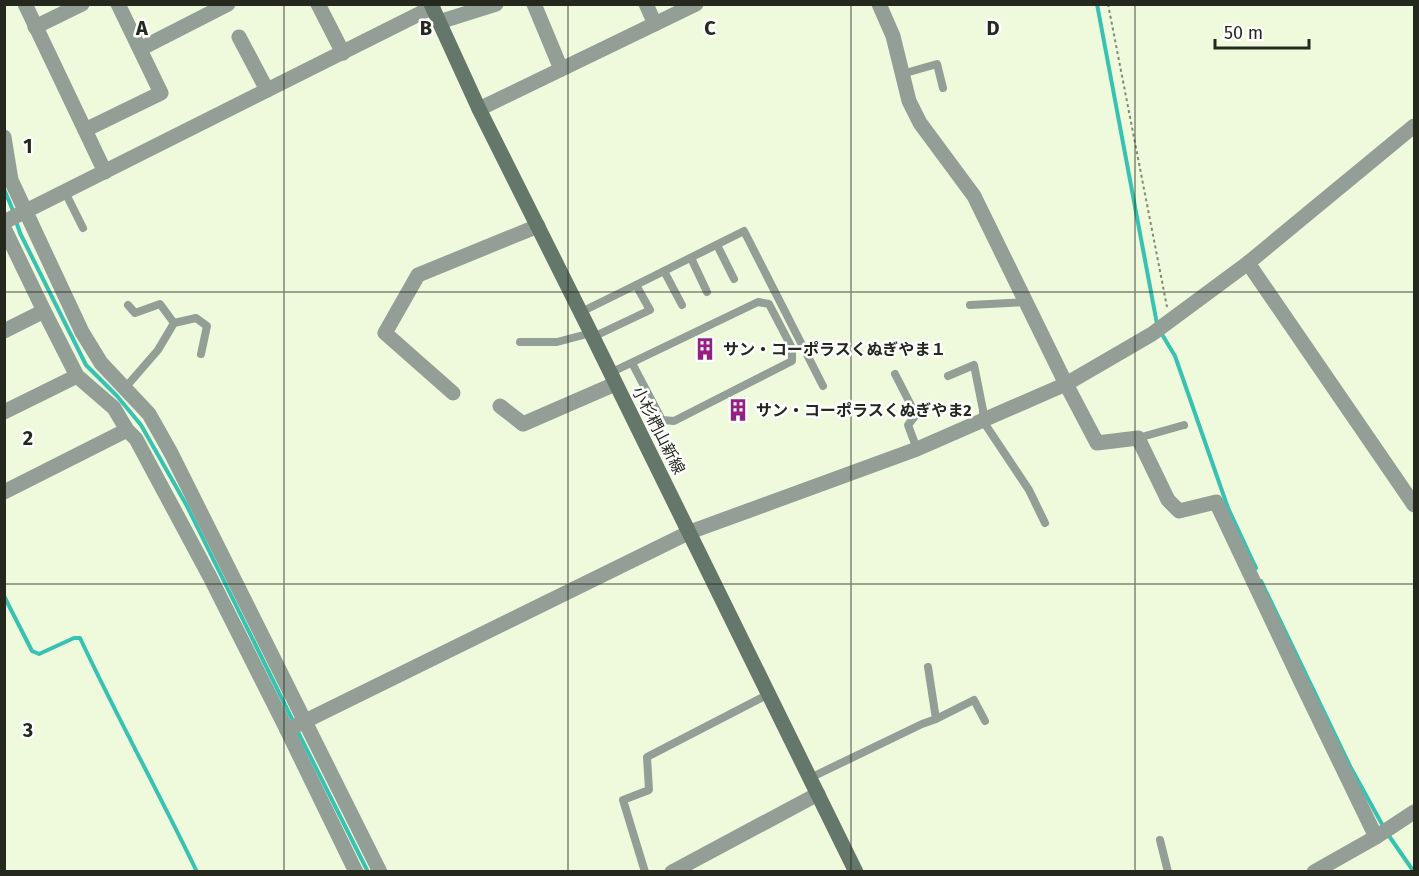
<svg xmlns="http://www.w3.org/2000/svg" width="1419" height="876" font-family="'Fira Sans','Noto Sans JP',sans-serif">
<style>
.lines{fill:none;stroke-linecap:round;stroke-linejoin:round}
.stream{stroke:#38c2b1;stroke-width:4}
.path{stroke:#828976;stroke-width:2;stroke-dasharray:3 3;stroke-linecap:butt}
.lane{stroke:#939f96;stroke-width:8}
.street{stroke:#939f96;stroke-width:15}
.secondary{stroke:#65766a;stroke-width:15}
.grid{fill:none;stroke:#24281d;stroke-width:1.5;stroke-opacity:0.55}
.labels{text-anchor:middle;stroke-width:5;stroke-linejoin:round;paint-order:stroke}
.poi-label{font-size:16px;font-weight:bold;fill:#24281d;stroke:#fff;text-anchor:start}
.street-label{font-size:16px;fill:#24281d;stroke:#fff}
.grid-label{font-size:20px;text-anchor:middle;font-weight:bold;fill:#24281d;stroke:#fff;stroke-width:5;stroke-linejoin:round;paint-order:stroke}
</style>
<rect width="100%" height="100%" fill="#effadd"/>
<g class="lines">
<g class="stream">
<path d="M1097,4L1157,324"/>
<path d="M4,189L14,213"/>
<path d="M16,221L20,233L86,365L117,396L141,425L187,506L294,723"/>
<path d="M1160,331L1175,356L1228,508L1256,568"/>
<path d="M1261,581L1351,768L1383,826"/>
<path d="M4,596L32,651L39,654L74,638H80C117,717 159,793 197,872"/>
<path d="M297,730L368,872"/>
<path d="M1387,833L1414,872"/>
</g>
<path class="path" d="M1108,4L1167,307"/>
<g class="lane">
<path d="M902,74L937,64L943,88"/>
<path d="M65,192L83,228"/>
<path d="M717,245L734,279"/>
<path d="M691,258L707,292"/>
<path d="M664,271L682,305"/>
<path d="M636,285L744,231L823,386"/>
<path d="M970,305L1025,302"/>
<path d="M581,312L636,285L650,310L593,337"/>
<path d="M174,323L196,318L207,326L201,354"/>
<path d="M520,342H557L591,333"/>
<path d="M610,373L758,302L769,304L792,348V361L674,421L662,420L632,363"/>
<path d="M895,374L916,415L908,425L917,449"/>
<path d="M948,376L974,365L983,410V421L1029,490L1045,523"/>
<path d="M125,388L158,350L174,323L160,304L135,313L128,305"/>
<path d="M1138,438L1184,425"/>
<path d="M936,719L974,700L985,721"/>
<path d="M810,778L922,724L936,719L928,667"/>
<path d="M1160,840L1168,872"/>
<path d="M645,872L623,800L649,790L647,757L769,694"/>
</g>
<g class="street">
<path d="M25,4L105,172"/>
<path d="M318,4L343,53"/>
<path d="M534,4L561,69"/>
<path d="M646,4L655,24"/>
<path d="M879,4L893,36L909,101L920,123L974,196L1066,384L1097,443L1138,438L1168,500L1179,511L1216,502L1302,684L1376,837"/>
<path d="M439,22L496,4"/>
<path d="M35,27L82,4"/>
<path d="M239,37L267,90"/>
<path d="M140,49L228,4"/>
<path d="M479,109L696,4"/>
<path d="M85,130L161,93L118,4"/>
<path d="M4,137L11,180L82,332L101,363L149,414L171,453L380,872"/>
<path d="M4,222L433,7"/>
<path d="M4,228L44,311L77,376L4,412"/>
<path d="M1248,263L1414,505"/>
<path d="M4,331L44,311"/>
<path d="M453,393L385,333L418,275L538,226"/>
<path d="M500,406L523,424L615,384"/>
<path d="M127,430L136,439L210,577L287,730"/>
<path d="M4,492L127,430L114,408L77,376"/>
<path d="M356,872L287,730L690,532L917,449L1066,384L1152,334L1248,263L1414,126"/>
<path d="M672,872L818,794"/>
<path d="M1314,872L1376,837L1414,812"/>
</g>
<path class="secondary" d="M431,4L479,109L587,325L856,872"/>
</g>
<path class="grid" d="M284,4V872M568,4V872M851,4V872M1135,4V872M4,292H1414M4,584H1414"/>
<defs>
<g id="building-bare" transform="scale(1.8)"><path d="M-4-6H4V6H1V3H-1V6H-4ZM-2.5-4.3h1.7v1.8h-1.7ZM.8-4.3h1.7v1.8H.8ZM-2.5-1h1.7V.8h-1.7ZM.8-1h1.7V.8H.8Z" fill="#932181" stroke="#fff" stroke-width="2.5" paint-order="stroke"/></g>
</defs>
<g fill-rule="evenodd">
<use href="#building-bare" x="705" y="349"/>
<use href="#building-bare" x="738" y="410"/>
</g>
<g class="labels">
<g class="poi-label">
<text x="723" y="355">サン・コーポラスくぬぎやま１</text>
<text x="756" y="416">サン・コーポラスくぬぎやま2</text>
</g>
<g class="street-label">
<text transform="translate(659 430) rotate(63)" y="6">小杉椚山新線</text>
</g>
</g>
<g class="grid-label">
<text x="142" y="35">A</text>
<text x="426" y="35">B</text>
<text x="710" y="35">C</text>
<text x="993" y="35">D</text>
<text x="28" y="153">1</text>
<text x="28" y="445">2</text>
<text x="28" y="737">3</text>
</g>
<rect width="1419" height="876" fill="none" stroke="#24281d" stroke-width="12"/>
<path d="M1215 39v9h94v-9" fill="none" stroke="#24281d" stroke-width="3"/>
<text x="1224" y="39" font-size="18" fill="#24281d" stroke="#ffffff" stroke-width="4.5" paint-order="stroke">50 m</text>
</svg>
